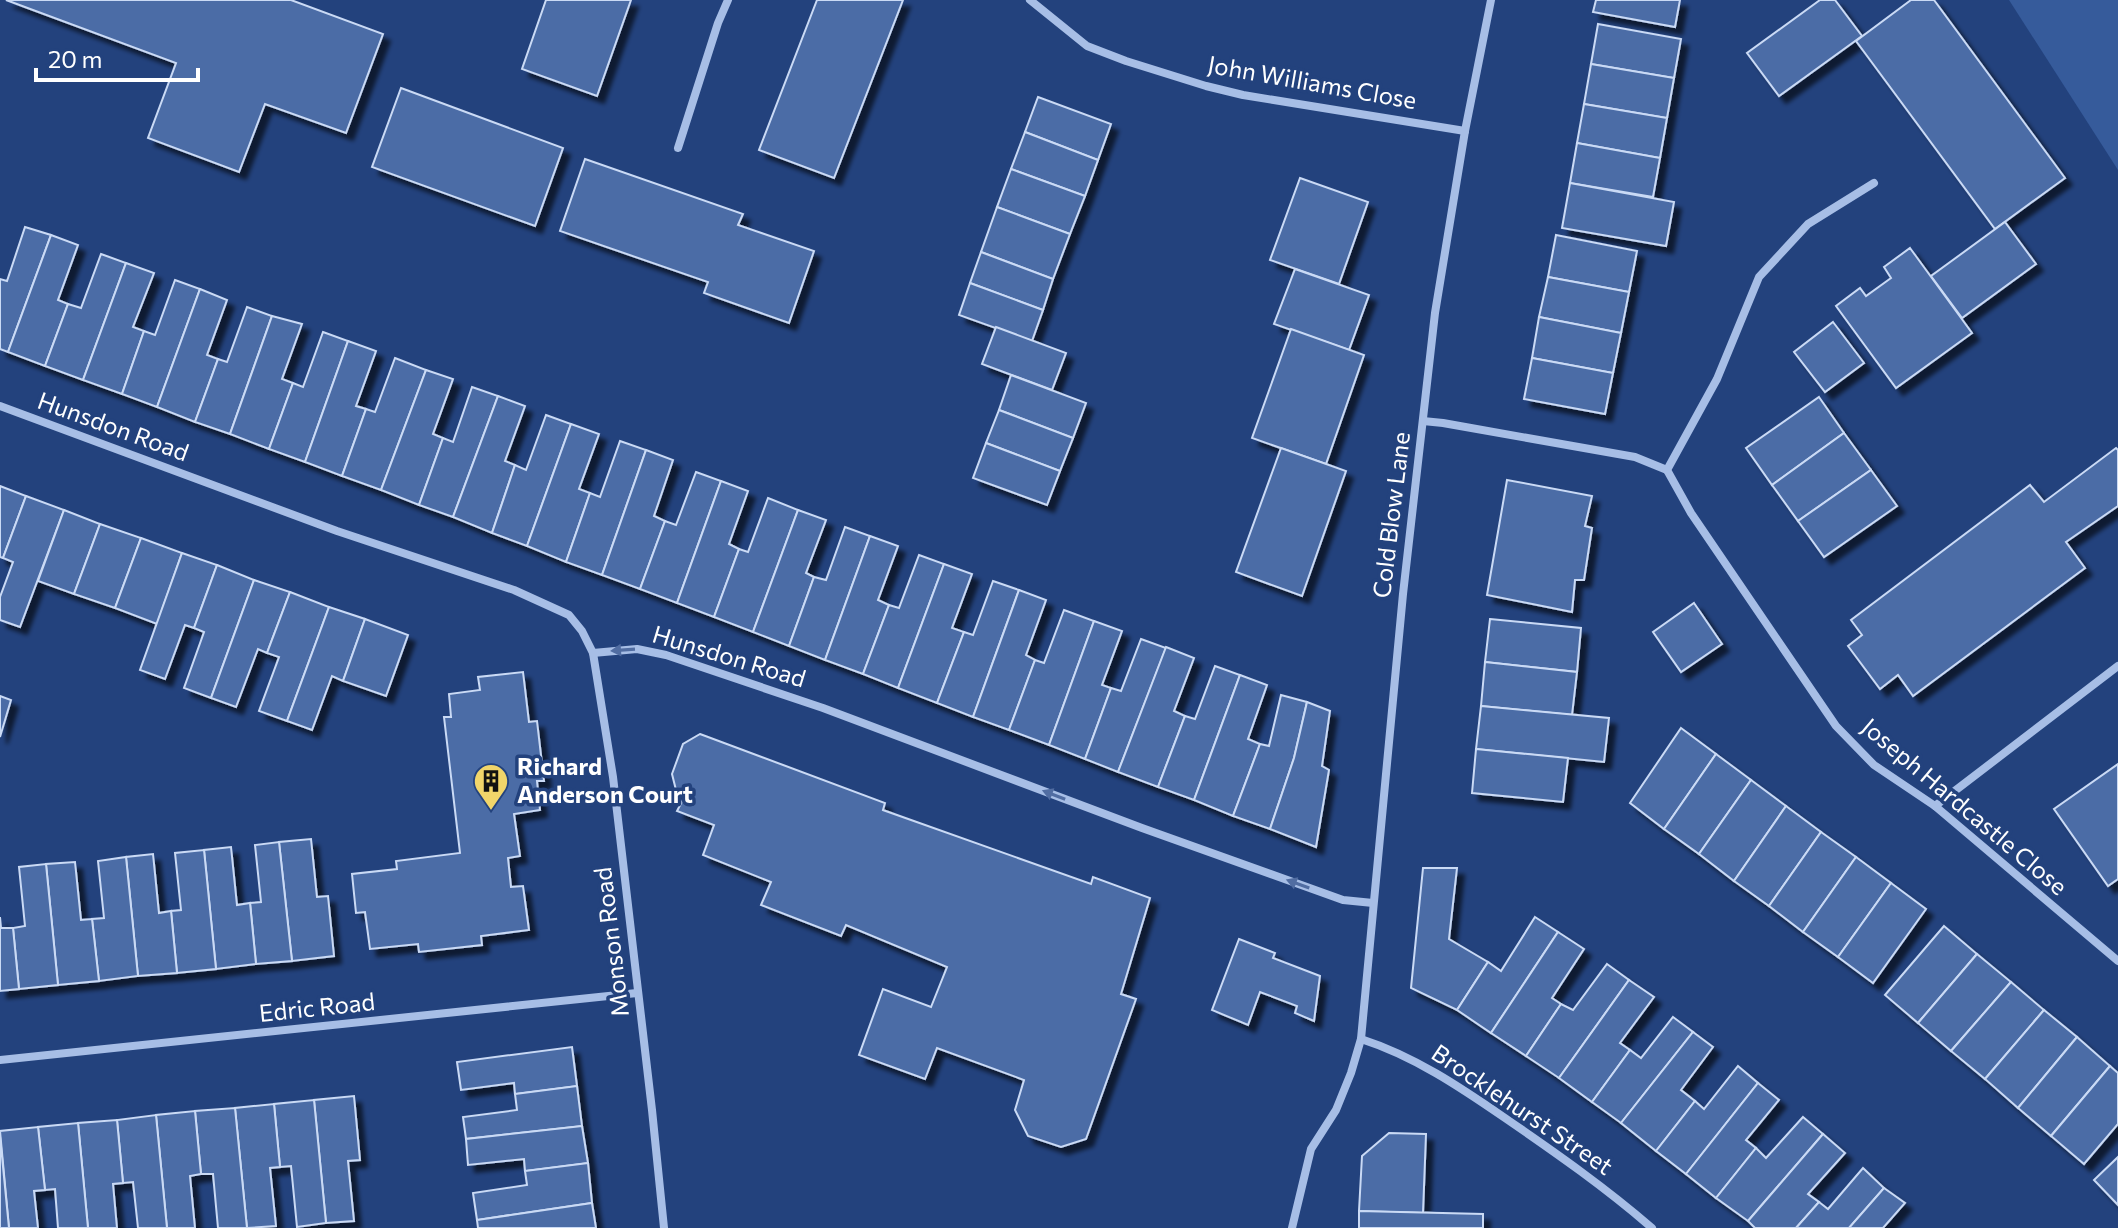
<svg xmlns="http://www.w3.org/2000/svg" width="2118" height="1228" font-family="Commissioner,sans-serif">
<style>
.green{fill:#365b9b}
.building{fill:#4b6ca6;stroke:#cadaf5;stroke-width:2;filter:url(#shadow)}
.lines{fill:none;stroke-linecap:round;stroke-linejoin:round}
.street{stroke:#a7bee6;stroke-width:8}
.oneway{fill:#516da2}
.labels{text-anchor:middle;stroke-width:7;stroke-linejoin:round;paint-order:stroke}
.street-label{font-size:24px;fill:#fff;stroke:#23427d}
.poi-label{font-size:24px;font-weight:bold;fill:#fff;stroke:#23427d;text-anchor:start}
</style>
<defs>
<filter id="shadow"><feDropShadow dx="7" dy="7" stdDeviation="2" flood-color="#0009"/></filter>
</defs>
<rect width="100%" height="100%" fill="#23427d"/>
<path class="green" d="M2009,0H2118V170Z"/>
<g class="building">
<path d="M6,0H291L383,34L346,133L265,104L239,172L148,138L176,63Z"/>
<path d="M546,0H631L597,96L522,69Z"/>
<path d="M817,0H903L834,178L759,150Z"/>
<path d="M1596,0H1680L1675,27L1593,12Z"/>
<path d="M1820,0H1835L1862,36L1779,96L1747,53Z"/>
<path d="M1911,0H1934L2065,178L1995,229L1856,41Z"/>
<path d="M1598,24L1681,39L1674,78L1591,64Z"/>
<path d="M1591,64L1674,78L1667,118L1584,104Z"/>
<path d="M401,88L563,148L535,226L372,167Z"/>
<path d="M1038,97L1111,124L1098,160L1025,132Z"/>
<path d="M1584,104L1667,118L1660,158L1577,143Z"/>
<path d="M1025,132L1098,160L1085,196L1011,169Z"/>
<path d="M1577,143L1660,158L1653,197L1570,183Z"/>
<path d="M585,159L743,214L738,225L814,251L789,323L704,293L708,282L560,231Z"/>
<path d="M1011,169L1085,196L1070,234L997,207Z"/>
<path d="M1300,178L1368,202L1339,284L1270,260Z"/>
<path d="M1570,183L1674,202L1666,246L1562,228Z"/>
<path d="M997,207L1070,234L1053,279L981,252Z"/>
<path d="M2005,222L2036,264L1962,318L1931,276Z"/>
<path d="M25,227L51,235L8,352L0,349V279L7,281Z"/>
<path d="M51,235L78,245L58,300L68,304L45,366L8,352Z"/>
<path d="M1556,235L1637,251L1629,292L1548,277Z"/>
<path d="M1910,248L1972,333L1896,388L1836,306L1860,288L1866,296L1891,278L1884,267Z"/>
<path d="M981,252L1053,279L1043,310L970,283Z"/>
<path d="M101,254L126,263L83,380L45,366L68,304L81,308Z"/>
<path d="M126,263L154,273L133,327L144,331L122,394L83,380Z"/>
<path d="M1295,269L1369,295L1349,350L1274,324Z"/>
<path d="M1548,277L1629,292L1621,333L1539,317Z"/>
<path d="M175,280L200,289L157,407L122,394L144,331L155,335Z"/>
<path d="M970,283L1043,310L1032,341L959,315Z"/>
<path d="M200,289L227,300L207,355L218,359L195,422L157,407Z"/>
<path d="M247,307L272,316L230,434L195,422L218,359L227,362Z"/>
<path d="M272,316L302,324L282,379L293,383L269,449L230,434Z"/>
<path d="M1539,317L1621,333L1613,373L1532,358Z"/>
<path d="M1833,322L1864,363L1825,392L1794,352Z"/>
<path d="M996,327L1066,353L1052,390L982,364Z"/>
<path d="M1291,329L1364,355L1326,464L1252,438Z"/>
<path d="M323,332L348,341L305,462L269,449L293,383L303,387Z"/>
<path d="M348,341L376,351L356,406L366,409L342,476L305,462Z"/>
<path d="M395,358L426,370L381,490L342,476L366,409L375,412Z"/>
<path d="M1532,358L1613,373L1605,414L1524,399Z"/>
<path d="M426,370L453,379L433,434L443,438L419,505L381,490Z"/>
<path d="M1011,375L1086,403L1073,438L999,410Z"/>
<path d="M472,387L498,396L453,517L419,505L443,438L453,442Z"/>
<path d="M498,396L525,406L505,461L515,465L492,533L453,517Z"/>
<path d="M1819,397L1844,433L1772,485L1746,448Z"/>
<path d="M999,410L1073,438L1060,471L986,443Z"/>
<path d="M546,415L571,424L527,546L492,533L515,465L526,470Z"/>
<path d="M571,424L599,434L579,489L590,493L566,562L527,546Z"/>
<path d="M1844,433L1871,470L1798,521L1772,485Z"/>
<path d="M620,441L646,450L602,575L566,562L590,493L600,497Z"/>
<path d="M986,443L1060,471L1047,505L973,478Z"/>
<path d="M1281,448L1346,471L1302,596L1236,572Z"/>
<path d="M2116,448L2118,450V506L2066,542L2085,568L1913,696L1898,675L1880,689L1848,646L1862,635L1851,620L2030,485L2044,502Z"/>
<path d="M646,450L673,460L654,516L665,521L640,589L602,575Z"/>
<path d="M1871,470L1897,506L1824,557L1798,521Z"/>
<path d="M696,472L721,481L677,603L640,589L665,521L676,525Z"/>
<path d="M1507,480L1592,496L1585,526L1592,528L1584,580H1575L1572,612L1487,595Z"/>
<path d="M721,481L748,491L729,544L739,549L714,617L677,603Z"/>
<path d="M0,486L26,496L3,558L0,557Z"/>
<path d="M26,496L64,510L20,627L0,620V597L13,562L3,558Z"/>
<path d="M768,498L798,510L753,632L714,617L739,549L748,552Z"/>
<path d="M64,510L100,524L74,594L38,581Z"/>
<path d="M798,510L826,520L806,573L814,577L789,646L753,632Z"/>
<path d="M100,524L141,538L115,608L74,594Z"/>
<path d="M845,527L870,536L825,660L789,646L814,577L826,580Z"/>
<path d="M870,536L898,546L878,600L889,605L863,674L825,660Z"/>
<path d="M141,538L182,553L157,624L115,608Z"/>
<path d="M182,553L217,565L194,628L185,625L165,679L140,670Z"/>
<path d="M919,555L944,564L898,688L863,674L889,605L899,608Z"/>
<path d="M944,564L972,574L952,628L964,632L937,703L898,688Z"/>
<path d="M217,565L254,580L211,698L184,688L204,632L194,628Z"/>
<path d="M254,580L290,592L267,653L258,649L236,707L211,698Z"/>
<path d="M993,581L1019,590L973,717L937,703L964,632L973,635Z"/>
<path d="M1019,590L1046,600L1026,655L1035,660L1009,730L973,717Z"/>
<path d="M290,592L329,607L287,721L259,711L279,657L267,653Z"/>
<path d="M1694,603L1722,644L1681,672L1653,632Z"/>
<path d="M329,607L365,619L343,681L332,676L312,730L287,721Z"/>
<path d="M1064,610L1094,621L1049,745L1009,730L1035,660L1044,663Z"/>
<path d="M365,619L408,635L386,696L343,681Z"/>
<path d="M1490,619L1581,628L1577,672L1485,662Z"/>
<path d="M1094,621L1122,631L1102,685L1111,688L1085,759L1049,745Z"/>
<path d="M1141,639L1166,648L1118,772L1085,759L1111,688L1121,691Z"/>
<path d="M1166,647L1194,658L1174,711L1185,716L1158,787L1118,772Z"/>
<path d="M1485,662L1577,672L1572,715L1481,706Z"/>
<path d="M1215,666L1240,675L1194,800L1158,787L1185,716L1195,719Z"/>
<path d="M523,672L529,722L537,721L544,781H537L540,810L514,814L520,856L508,858L511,887L523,886L529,930L481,936L482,945L419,952L418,944L370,949L365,912L356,913L352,874L397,869L396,861L460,853L444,717H451L449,694L480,690L478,677Z"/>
<path d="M1240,675L1267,685L1248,739L1260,744L1233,816L1194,800Z"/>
<path d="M1281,695L1307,702L1294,758L1270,829L1233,816L1260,744L1269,746Z"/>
<path d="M0,696L11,700L0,737Z"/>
<path d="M1307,702L1330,711L1322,766L1329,770L1316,847L1270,829L1294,758Z"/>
<path d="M1481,706L1609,718L1604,762L1476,749Z"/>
<path d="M1681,728L1716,754L1664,829L1630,803Z"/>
<path d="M700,734L885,803L883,810L1091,884L1093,877L1150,898L1121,994L1136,999L1086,1139L1061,1147L1028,1136L1015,1110L1024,1080L937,1048L925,1079L859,1055L883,989L931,1007L947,967L846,925L841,936L761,905L771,882L703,855L714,825L677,811L686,794L676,790L672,774L683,744Z"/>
<path d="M1476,749L1568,758L1563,802L1472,793Z"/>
<path d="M1716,754L1751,780L1699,854L1664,829Z"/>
<path d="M2118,764V879L2108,886L2054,809Z"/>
<path d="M1751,780L1786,806L1734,881L1699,854Z"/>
<path d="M1786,806L1821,832L1769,906L1734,881Z"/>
<path d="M1821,832L1856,857L1803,932L1769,906Z"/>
<path d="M311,839L317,897L328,896L334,956L292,961L279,842Z"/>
<path d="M279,842L292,961L256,964L250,903L261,902L255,845Z"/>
<path d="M231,847L237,905L250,903L256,964L216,969L204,850Z"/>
<path d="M204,850L216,969L177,973L171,911L181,910L175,853Z"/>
<path d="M153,854L159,913L171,911L177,973L138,976L126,857Z"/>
<path d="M126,857L138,976L99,981L92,919L104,918L98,861Z"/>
<path d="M1856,857L1891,883L1838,957L1803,932Z"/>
<path d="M75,862L81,920L92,919L99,981L58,985L46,864Z"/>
<path d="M46,864L58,985L19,989L13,928L25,926L19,867Z"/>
<path d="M1423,868H1457L1449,939L1488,962L1457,1010L1411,988Z"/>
<path d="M1891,883L1926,909L1873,983L1838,957Z"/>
<path d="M0,917L1,928H13L19,989L0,991Z"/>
<path d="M1535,917L1558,932L1491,1033L1457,1010L1488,962L1501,971Z"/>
<path d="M1944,926L1977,954L1918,1023L1885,995Z"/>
<path d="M1558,932L1584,949L1552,998L1561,1004L1526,1056L1491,1033Z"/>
<path d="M1239,939L1275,953L1273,958L1320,976L1314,1021L1295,1013L1297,1006L1260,992L1248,1025L1212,1010Z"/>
<path d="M1977,954L2011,982L1951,1051L1918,1023Z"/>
<path d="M1607,964L1629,980L1559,1078L1526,1056L1561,1004L1573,1010Z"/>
<path d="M1629,980L1654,997L1620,1043L1630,1050L1592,1102L1559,1078Z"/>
<path d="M2011,982L2044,1010L1985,1079L1951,1051Z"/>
<path d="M2044,1010L2077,1037L2018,1108L1985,1079Z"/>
<path d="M1673,1017L1693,1032L1621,1123L1592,1102L1630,1050L1641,1058Z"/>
<path d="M1693,1032L1713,1047L1681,1090L1695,1101L1656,1151L1621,1123Z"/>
<path d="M2077,1037L2110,1066L2051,1136L2018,1108Z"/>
<path d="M572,1047L577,1086L515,1094L514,1083L461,1090L457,1062Z"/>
<path d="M1738,1066L1758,1083L1686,1174L1656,1151L1695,1101L1704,1109Z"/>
<path d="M2110,1066L2118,1073V1124L2084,1164L2051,1136Z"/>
<path d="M1758,1083L1779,1100L1746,1140L1756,1148L1716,1198L1686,1174Z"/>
<path d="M577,1086L582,1126L466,1139L463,1117L517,1110L515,1094Z"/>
<path d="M354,1096L360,1160L348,1161L354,1221L326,1223L314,1100Z"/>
<path d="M314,1100L326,1223L297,1227L291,1166L280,1167L274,1104Z"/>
<path d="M274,1104L280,1167L270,1168L276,1226L247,1228L235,1108Z"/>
<path d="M235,1108L247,1228H218L213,1174H201L195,1111Z"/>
<path d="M195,1111L201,1174L190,1176L195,1228H167L156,1115Z"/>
<path d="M156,1115L167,1228H138L133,1182L123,1183L117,1120Z"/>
<path d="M1803,1117L1823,1134L1748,1221L1716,1198L1756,1148L1766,1158Z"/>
<path d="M117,1120L123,1183L113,1184L117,1228H88L78,1123Z"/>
<path d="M78,1123L88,1228H58L55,1189L45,1190L38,1127Z"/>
<path d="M582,1126L588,1163L525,1171L524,1159L468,1165L466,1139Z"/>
<path d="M38,1127L45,1190L34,1191L38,1228H9L0,1131Z"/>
<path d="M1389,1133L1426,1134L1423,1213L1359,1211L1362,1156Z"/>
<path d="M1823,1134L1845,1153L1808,1194L1819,1202L1796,1228H1755L1748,1221Z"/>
<path d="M0,1136L9,1228H0Z"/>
<path d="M2118,1157V1205L2094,1180Z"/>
<path d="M588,1163L592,1203L477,1220L473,1193L527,1185L525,1171Z"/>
<path d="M1863,1168L1884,1188L1849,1228H1796L1819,1202L1828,1209Z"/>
<path d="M1884,1188L1905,1203L1883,1228H1849Z"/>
<path d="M592,1203L596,1228H478L477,1220Z"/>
<path d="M1359,1211L1483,1214V1228H1359Z"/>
</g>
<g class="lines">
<g class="street">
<path d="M1030,0L1087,46L1126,61L1206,86L1243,95L1465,131"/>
<path d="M678,148L718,23L728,0"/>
<path d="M1874,183L1808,224L1759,277L1717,379L1667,470L1691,513L1836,726L1874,765L1935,806L2118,961"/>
<path d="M0,406L337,531L514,590L569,615L582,631L593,653L613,777L652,1110L664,1228"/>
<path d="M1423,421L1443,423L1635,457L1667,470"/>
<path d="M593,653L637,649L666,655L823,708L1142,828L1343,900L1373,903"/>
<path d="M1935,806L2118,666"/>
<path d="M1361,1039C1414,1056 1460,1087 1505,1118C1556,1153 1606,1188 1652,1228"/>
<path d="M0,1060L637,993"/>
<path d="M1292,1228L1311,1149L1336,1110L1351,1073L1361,1039L1403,594L1435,313L1465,131L1491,0"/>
</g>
</g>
<defs><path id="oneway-solid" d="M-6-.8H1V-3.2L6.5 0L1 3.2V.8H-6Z" transform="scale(2)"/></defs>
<g class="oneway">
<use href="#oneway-solid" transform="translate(623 650) rotate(176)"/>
<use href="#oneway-solid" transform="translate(1054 795) rotate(-159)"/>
<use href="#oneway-solid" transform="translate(1298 884) rotate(-160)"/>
</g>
<defs>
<g id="building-pin" transform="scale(1.8)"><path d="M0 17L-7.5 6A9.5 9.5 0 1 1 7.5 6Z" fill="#f1d56a" stroke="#23427d"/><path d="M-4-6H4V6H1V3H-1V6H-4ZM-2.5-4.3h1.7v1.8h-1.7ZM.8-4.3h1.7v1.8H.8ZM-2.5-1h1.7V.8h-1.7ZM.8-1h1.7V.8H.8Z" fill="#111"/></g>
</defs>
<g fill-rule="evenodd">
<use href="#building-pin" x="491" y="781"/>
</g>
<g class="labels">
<g class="street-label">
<text transform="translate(1312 83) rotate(10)" y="8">John Williams Close</text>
<text transform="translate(113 427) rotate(20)" y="8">Hunsdon Road</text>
<text transform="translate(1392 515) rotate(-83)" y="8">Cold Blow Lane</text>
<text transform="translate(729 657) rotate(17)" y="8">Hunsdon Road</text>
<text transform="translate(1964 807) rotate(40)" y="8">Joseph Hardcastle Close</text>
<text transform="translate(612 942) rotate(-97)" y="8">Monson Road</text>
<text transform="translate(317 1008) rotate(-6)" y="8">Edric Road</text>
<text transform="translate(1522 1110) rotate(34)" y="8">Brocklehurst Street</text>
</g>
<g class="poi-label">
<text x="517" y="775">Richard<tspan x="517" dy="28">Anderson Court</tspan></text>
</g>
</g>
<path d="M36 68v12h162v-12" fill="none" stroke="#ffffff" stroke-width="4"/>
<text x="48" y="68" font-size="24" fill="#ffffff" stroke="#23427d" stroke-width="6" paint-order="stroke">20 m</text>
</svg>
